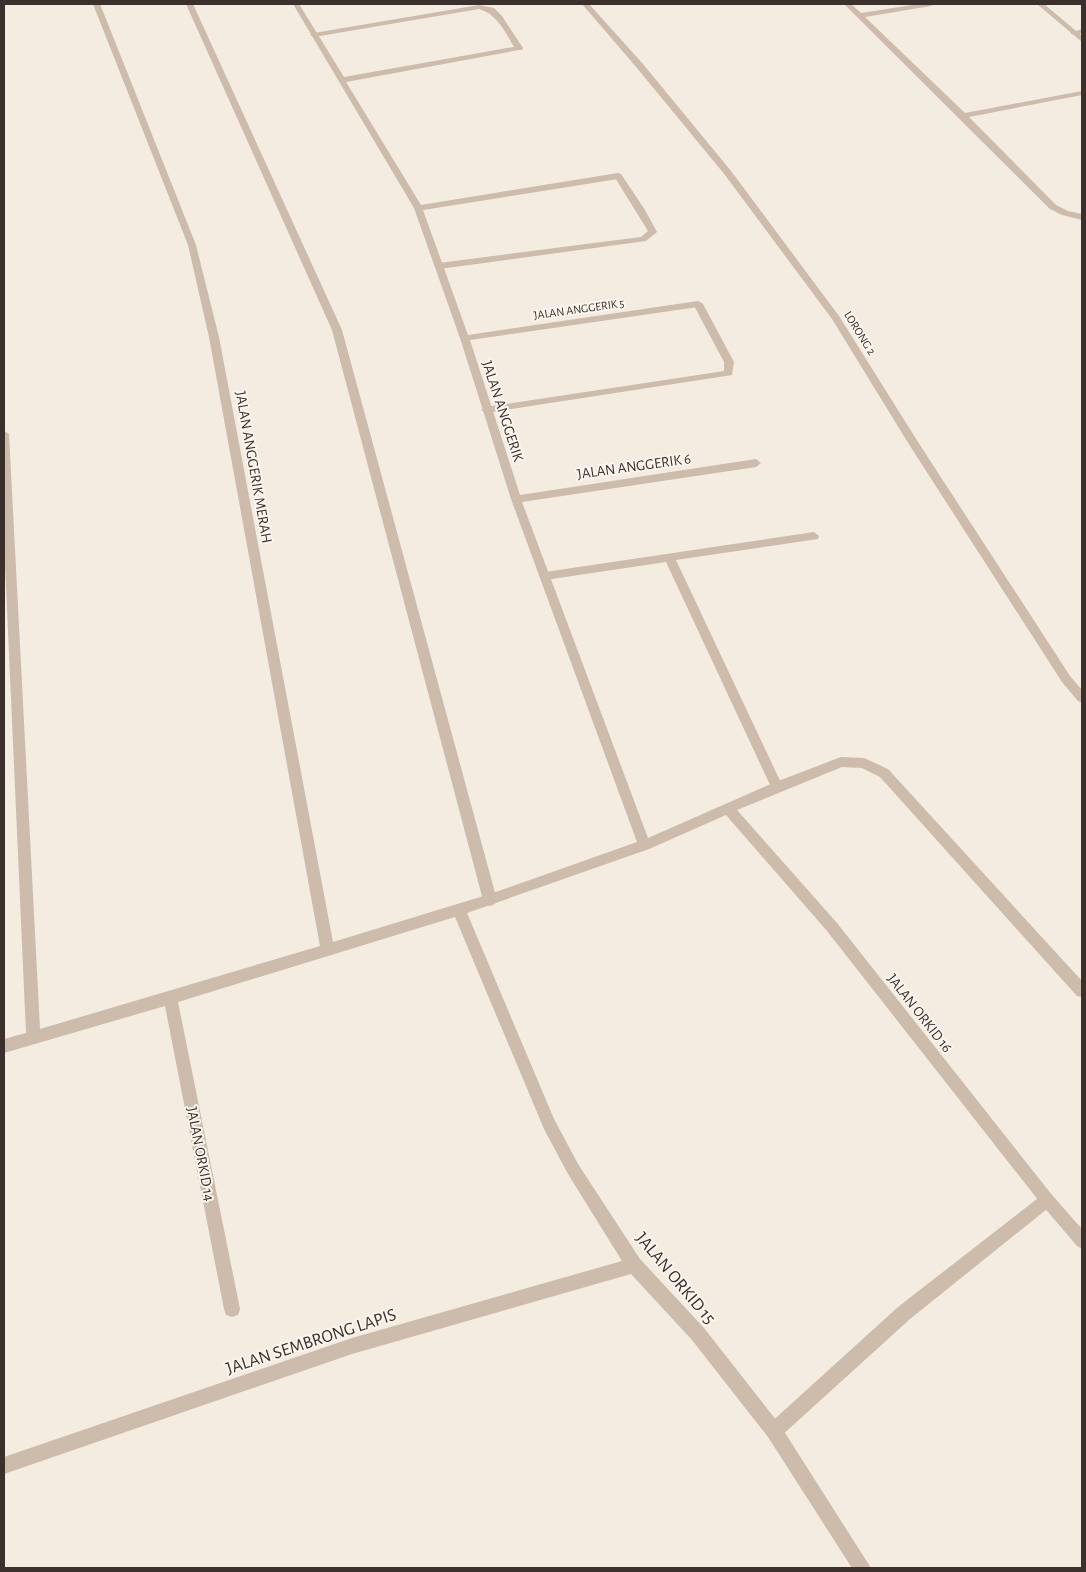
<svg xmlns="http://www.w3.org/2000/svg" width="1086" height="1572" font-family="'Alegreya Sans',sans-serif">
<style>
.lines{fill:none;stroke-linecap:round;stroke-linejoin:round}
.lane{fill:#cdbbac;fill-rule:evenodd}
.street{fill:#cdbbac;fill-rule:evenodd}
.labels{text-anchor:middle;stroke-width:4;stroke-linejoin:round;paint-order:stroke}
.far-street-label{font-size:12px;fill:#3b302b;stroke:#fbf5ee}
.street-label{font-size:15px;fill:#3b302b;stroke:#fbf5ee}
.near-street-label{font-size:18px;fill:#3b302b;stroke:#fbf5ee}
</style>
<rect width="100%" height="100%" fill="#f4ebe1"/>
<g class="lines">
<g class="lane">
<path d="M186,4H193L342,330L497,900L495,904L490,906L485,904L483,900L332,330Z"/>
<path d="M479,5L494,8L502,16L523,48L522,50H516C506,34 498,14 479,9L314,37L310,35L314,33Z"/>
<path d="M1082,29V33L1074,35L1070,33Z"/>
<path d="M618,173L621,174L645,210L657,232L646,241L439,269L434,266L439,263L641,237L648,231L614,176Z"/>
<path d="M698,301L703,304L734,362L732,375L486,413L481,410L486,407L724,371V362L693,304Z"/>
<path d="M814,532L819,536L818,539L676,560L783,787L781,791L777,792L773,791L771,787L666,562L545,580L539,576L545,572Z"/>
<path d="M1047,1192L1052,1195L1055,1200L1052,1205L910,1319L780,1437L774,1439L768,1437L766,1431L768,1425L898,1307L1042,1195Z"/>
</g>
<g class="street">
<path d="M93,4H100L196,245L219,337L333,942L490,894L637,842L511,499L460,338L414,208L293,4H299L344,77L519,46L523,48L519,50L346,82L421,205L618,173L622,176L618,179L423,210L468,335L698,301L703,304L698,307L470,340L520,495L756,459L761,463L756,467L522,502L648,838L773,783L841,757L864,758L888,769L1082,981V997L1077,996L880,777L862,768L842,767L737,810L837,923L1052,1195L1082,1229V1249L1077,1246L1042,1205L827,931L726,815L649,849L467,913L554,1119L578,1164L640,1259L704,1328L780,1425L871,1568H852L768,1437L692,1340L631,1274L352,1354L4,1474V1457L352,1338L622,1261L568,1174L544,1129L455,917L178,1002L240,1309L238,1315L232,1317L226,1315L224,1309L165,1006L4,1053V1039L26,1033L4,542V431L9,434L40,1029L320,946L209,337L188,245Z"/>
<path d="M582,4H589L643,64L731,171L839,316L918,442L1070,676L1082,690V703L1078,701L1062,682L910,446L832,319L725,175L637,68Z"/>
<path d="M844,4H851L861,13L919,4H934L931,6L865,17L965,113L1082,91V95L969,117L1056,205L1068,211L1082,214V220L1062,215L1050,209Z"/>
<path d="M1037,4H1044L1082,36V42Z"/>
</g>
</g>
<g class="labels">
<g class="far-street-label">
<text transform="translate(579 309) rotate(-8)" y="4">JALAN ANGGERIK 5</text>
<text transform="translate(860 333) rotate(58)" y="4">LORONG 2</text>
</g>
<g class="street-label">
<text transform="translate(503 411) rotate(72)" y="5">JALAN ANGGERIK</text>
<text transform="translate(634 466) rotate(-8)" y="5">JALAN ANGGERIK 6</text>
<text transform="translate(254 467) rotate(80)" y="5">JALAN ANGGERIK MERAH</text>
<text transform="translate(920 1013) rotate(52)" y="5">JALAN ORKID 16</text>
<text transform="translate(201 1154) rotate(79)" y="5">JALAN ORKID 14</text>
</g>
<g class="near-street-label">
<text transform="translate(676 1278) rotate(50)" y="6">JALAN ORKID 15</text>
<text transform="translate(311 1341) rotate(-18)" y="6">JALAN SEMBRONG LAPIS</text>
</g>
</g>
<rect width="1086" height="1572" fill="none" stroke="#3b302b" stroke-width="10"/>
</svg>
